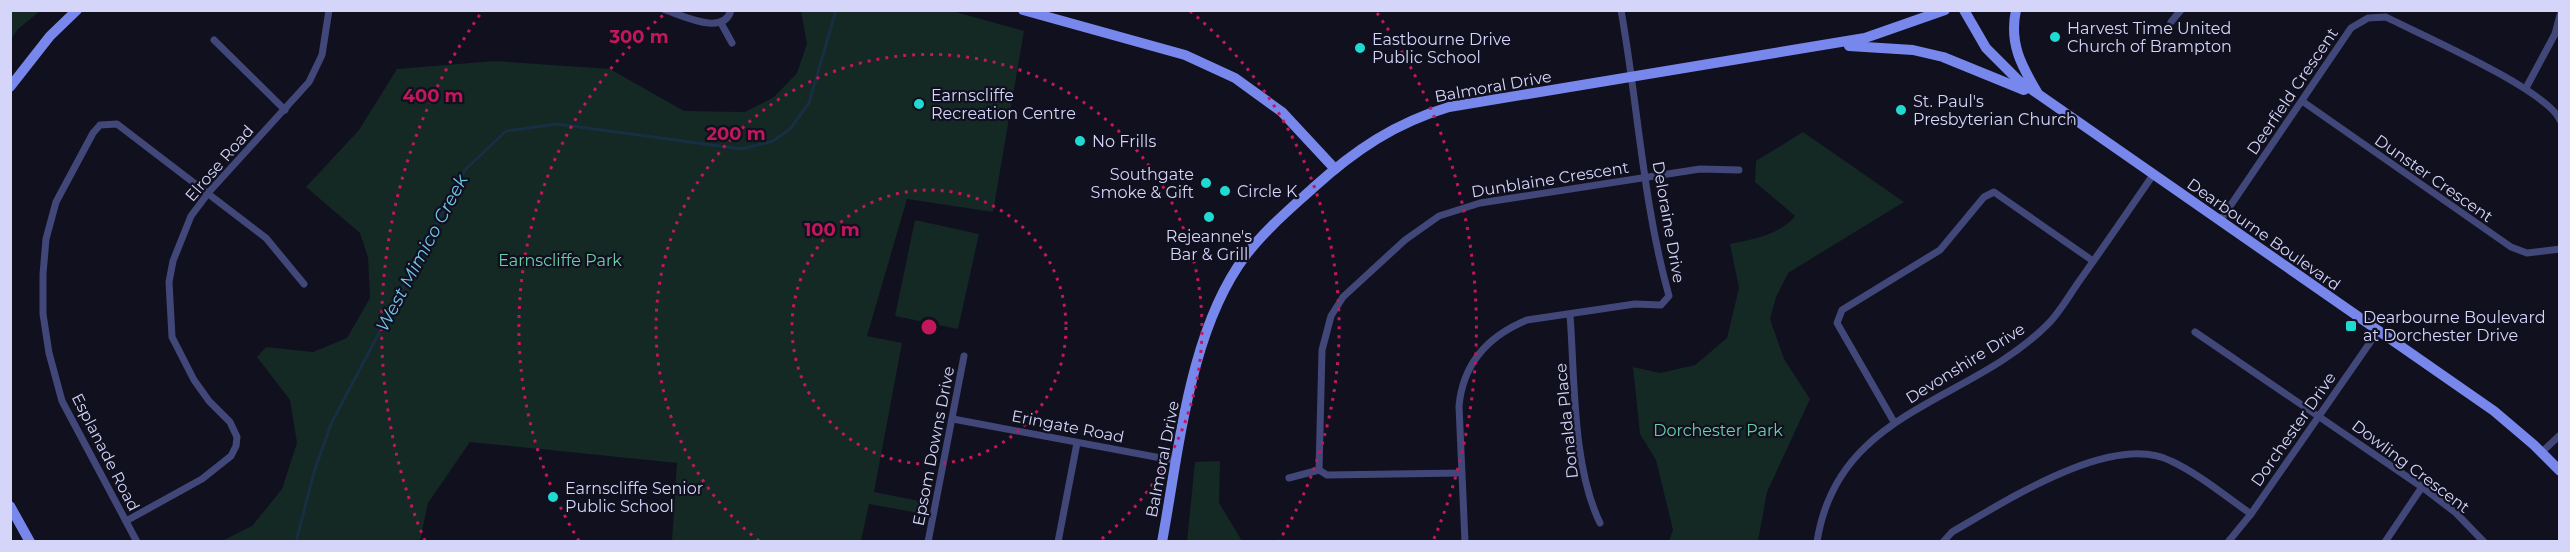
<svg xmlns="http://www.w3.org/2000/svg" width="2570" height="552" font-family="Montserrat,sans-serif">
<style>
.green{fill:#142824}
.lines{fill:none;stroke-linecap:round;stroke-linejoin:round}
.stream{stroke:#162f43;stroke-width:3}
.street{stroke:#414778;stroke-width:7}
.secondary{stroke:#7887ec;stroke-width:10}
.ring{fill:none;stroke:#c2185b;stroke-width:3;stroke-dasharray:3 6}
.poi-dot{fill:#1fdad0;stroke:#10101f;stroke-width:2}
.labels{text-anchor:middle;stroke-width:4.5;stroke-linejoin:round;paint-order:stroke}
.poi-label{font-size:16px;fill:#d4d5f9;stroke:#10101f;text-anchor:start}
.street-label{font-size:16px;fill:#d4d5f9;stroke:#10101f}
.park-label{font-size:16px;fill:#6acfa6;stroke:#10101f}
.water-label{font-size:18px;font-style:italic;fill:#70c5eb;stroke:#10101f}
.centre{fill:#c2185b;stroke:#10101f;stroke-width:3}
.ring-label{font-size:18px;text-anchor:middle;font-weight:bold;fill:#c2185b;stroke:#10101f;stroke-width:4.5;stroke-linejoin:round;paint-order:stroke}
</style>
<rect width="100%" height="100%" fill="#10101f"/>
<g class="green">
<path d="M11,10H40V11L18,29L11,39Z"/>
<path d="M801,11H952L1024,31L993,212L907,199L867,336L902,343L874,492L925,502L924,514L869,504L861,541H672L677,463L470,442L428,503L420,541H222L252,526L282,489L297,443L290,400L257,357L266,347L313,352L347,338L370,298L368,257L360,233L306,187L359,130L397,69L494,61L610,69L684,111L745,112L774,97L797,73L807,44Z"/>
<path d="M1803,132L1904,202L1788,273L1776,297L1770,319L1784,359L1810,399L1767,492L1758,541H1669L1673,530L1656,460L1640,434L1633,367L1660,373L1695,365L1727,338L1739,288L1730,244C1752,239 1780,235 1795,216L1755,182L1756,161Z"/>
<path d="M915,220L979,234L958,329L895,316Z"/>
<path d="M1220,461L1219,503L1242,541H1187L1195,462Z"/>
</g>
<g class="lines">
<path class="stream" d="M296,542L314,472L331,424L465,170L506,131L557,124L742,149L773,141L790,129L809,103L836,10"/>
<g class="street">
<path d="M665,10C682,15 724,37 731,10"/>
<path d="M2171,22L2181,10"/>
<path d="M721,23L732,43"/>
<path d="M214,40L285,110"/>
<path d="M2526,88L2555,34L2560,15"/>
<path d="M2302,101L2511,247L2527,253L2560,249"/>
<path d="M2220,221L2351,28L2368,18L2386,17C2421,35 2546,89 2560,120"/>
<path d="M1570,315C1575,379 1572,465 1600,523"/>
<path d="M2195,332L2422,487L2456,513L2484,542"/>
<path d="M953,419L1177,461"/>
<path d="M1894,422L1837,323L1842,310L1940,250L1984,197L1994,192L2093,261"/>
<path d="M2542,452L2560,435"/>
<path d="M1461,473L1327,475L1319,470L1322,350L1331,316L1343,297L1405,240L1439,216L1480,203L1700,169L1739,170"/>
<path d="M1289,478L1319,470"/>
<path d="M126,521L202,479L231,456L236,446L237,437L230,422L209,401L194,380L172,337L169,282L173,261L191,216L209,192L309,82L322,55L329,10"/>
<path d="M137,542L62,401L49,353L43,314V274L46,239L56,202L93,133L100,125L117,124L266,238L304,284"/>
<path d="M928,542L964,356"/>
<path d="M1058,542L1077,443"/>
<path d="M1465,542L1459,406C1463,363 1488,336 1527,320L1635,304L1661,305L1669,296C1643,204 1638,105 1621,10"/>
<path d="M1817,542C1837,409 1969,404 2048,324C2060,312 2070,294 2080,280C2105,245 2129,210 2153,175"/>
<path d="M1943,542L1952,532C2003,503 2112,431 2171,461C2199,474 2225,496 2251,514"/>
<path d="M2228,542L2251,514L2378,331"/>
<path d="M2385,542L2422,487"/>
</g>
<g class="secondary">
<path d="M1023,10L1185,55L1235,78L1282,112L1335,169"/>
<path d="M1964,10L1986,48L2018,80L2494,411L2534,445L2560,471"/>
<path d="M2016,10C2009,43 2021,65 2037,92"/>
<path d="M1849,46L1913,50L1943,57L2024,90"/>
<path d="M10,87L50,36L77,10"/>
<path d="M10,506L30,542"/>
<path d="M1162,542C1179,451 1189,330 1246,255C1265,230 1290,209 1313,188C1355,150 1395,123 1449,107L1865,38L1945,10"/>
</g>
</g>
<g class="ring">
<circle cx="929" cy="327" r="137"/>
<path d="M759 541A273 273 0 1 1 1099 541"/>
<path d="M579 541A410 410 0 0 1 668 11M1190 11A410 410 0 0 1 1279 541"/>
<path d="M425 541A547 547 0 0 1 481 13M1377 13A547 547 0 0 1 1433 541"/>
</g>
<g class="poi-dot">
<circle cx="2055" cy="37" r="6"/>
<circle cx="1360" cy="48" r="6"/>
<circle cx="919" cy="104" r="6"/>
<circle cx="1901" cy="110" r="6"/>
<circle cx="1080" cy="141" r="6"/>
<circle cx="1206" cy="183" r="6"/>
<circle cx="1225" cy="191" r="6"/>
<circle cx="1209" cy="217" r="6"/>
<rect x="2345" y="320" width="12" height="12" rx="3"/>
<circle cx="553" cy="497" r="6"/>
</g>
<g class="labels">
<g class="poi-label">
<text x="2067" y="34">Harvest Time United<tspan x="2067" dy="18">Church of Brampton</tspan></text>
<text x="1372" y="45">Eastbourne Drive<tspan x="1372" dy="18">Public School</tspan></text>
<text x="931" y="101">Earnscliffe<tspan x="931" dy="18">Recreation Centre</tspan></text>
<text x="1913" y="107">St. Paul's<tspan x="1913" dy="18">Presbyterian Church</tspan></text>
<text x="1092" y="147">No Frills</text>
<text x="1194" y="180" text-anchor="end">Southgate<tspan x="1194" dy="18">Smoke &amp; Gift</tspan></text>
<text x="1237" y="197">Circle K</text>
<text x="1209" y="242" text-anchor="middle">Rejeanne's<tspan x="1209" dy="18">Bar &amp; Grill</tspan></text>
<text x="2363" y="323">Dearbourne Boulevard<tspan x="2363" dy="18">at Dorchester Drive</tspan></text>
<text x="565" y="494">Earnscliffe Senior<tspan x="565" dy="18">Public School</tspan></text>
</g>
<g class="street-label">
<text transform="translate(1493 86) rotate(-10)" y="6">Balmoral Drive</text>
<text transform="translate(2292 91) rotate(-56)" y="6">Deerfield Crescent</text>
<text transform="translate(219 163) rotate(-49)" y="6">Elrose Road</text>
<text transform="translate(2434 178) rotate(35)" y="6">Dunster Crescent</text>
<text transform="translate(1550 179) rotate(-9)" y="6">Dunblaine Crescent</text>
<text transform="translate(1669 222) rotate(80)" y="6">Deloraine Drive</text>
<text transform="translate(2264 234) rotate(35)" y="6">Dearbourne Boulevard</text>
<text transform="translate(1965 363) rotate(-32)" y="6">Devonshire Drive</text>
<text transform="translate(1566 421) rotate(-96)" y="6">Donalda Place</text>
<text transform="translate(1068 426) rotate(11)" y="6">Eringate Road</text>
<text transform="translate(2293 429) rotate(-55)" y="6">Dorchester Drive</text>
<text transform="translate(933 446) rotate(-79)" y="6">Epsom Downs Drive</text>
<text transform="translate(106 452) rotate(63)" y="6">Esplanade Road</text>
<text transform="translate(1162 459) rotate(-79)" y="6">Balmoral Drive</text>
<text transform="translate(2411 466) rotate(37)" y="6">Dowling Crescent</text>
</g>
<g class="park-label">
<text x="560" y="266">Earnscliffe Park</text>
<text x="1718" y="436">Dorchester Park</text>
</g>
<g class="water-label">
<text transform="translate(422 253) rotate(-62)" y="6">West Mimico Creek</text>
</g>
</g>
<circle cx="929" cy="327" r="9" class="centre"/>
<g class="ring-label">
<text x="639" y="43">300 m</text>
<text x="433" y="102">400 m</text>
<text x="736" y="140">200 m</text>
<text x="832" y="236">100 m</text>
</g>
<rect width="2570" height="552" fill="none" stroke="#d4d5f9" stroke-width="24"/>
</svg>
